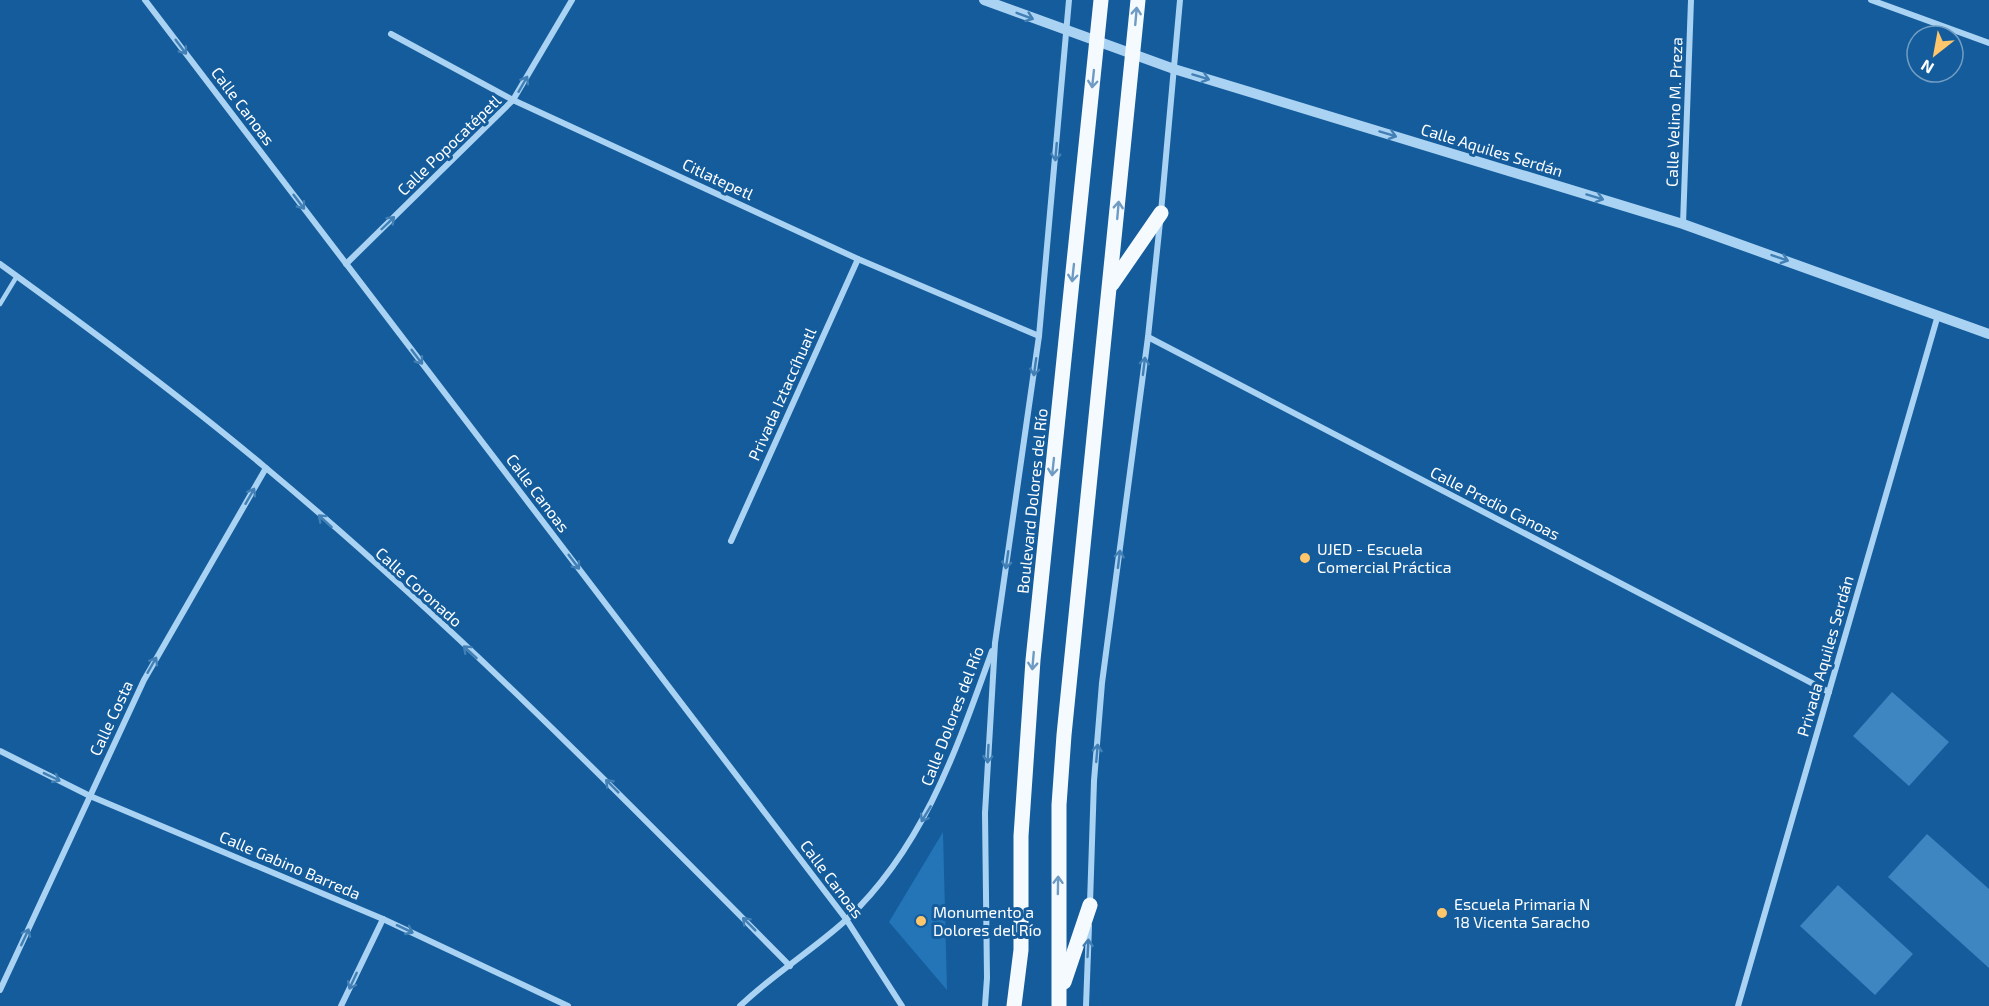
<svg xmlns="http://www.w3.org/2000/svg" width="1989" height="1006" font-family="'Exo 2',sans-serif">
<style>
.green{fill:#2375b8}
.building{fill:#3d86c2}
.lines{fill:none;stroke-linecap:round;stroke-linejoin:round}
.service{stroke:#a9d2f3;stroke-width:4.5}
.minor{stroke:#a9d2f3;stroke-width:6}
.tertiary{stroke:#a9d2f3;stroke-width:10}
.primary{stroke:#f5faff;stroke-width:15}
.oneway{stroke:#417fb5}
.oneway2{stroke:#6e9bc3}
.poi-dot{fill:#ffc66b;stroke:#145c9b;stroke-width:2}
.labels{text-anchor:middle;stroke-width:6;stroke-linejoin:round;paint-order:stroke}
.street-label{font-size:16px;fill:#fff;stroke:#145c9b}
.poi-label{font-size:16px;fill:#fff;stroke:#145c9b;text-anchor:start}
</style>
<rect width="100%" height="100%" fill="#145c9b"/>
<path class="green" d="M943,832L947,990L889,922Z"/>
<g class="building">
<path d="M1892,692L1949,742L1909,786L1853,736Z"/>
<path d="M1927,834L1989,889V968L1888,877Z"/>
<path d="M1838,885L1913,954L1875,995L1800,926Z"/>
</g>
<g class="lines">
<path class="service" d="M0,304L17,276"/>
<g class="minor">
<path d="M145,0L846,919L902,1006"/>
<path d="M1871,0L1989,43"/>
<path d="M391,34L513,100L858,259L1039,336"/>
<path d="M1161,212L1180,0"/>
<path d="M1683,224L1691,0"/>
<path d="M0,264C90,329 180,396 266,468C451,622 621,795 790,966"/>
<path d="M346,264L513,100L572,0"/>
<path d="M1148,337L1829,692"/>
<path d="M731,541L858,259"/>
<path d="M0,751L90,796L383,919L568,1006"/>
<path d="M1090,903L1094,781L1102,683L1148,337L1160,222"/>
<path d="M0,990L144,680L266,468"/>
<path d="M341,1006L383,919"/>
<path d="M740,1006C773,974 812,951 846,920C924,847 957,748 992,651"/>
<path d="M985,1006L987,978L985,813L995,643L1039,336L1069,0"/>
<path d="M1086,1006L1089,926"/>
<path d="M1738,1006L1938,315"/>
</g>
<path class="tertiary" d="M984,0L1174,69L1683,224L1989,334"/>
<g class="primary">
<path d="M1112,284L1161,213"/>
<path d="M1064,982L1090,905"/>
<path d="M1014,1006L1021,950V836L1033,660L1101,0"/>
<path d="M1059,1006V805L1064,735L1138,0"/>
</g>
</g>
<defs><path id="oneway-shaft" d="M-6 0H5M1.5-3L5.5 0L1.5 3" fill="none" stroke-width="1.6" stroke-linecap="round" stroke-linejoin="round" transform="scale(1.5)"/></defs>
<g class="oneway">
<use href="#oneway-shaft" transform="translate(1025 16) rotate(21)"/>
<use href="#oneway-shaft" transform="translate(181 47) rotate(53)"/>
<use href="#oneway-shaft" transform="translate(1201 77) rotate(17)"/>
<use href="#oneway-shaft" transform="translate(523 84) rotate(-60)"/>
<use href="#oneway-shaft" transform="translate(1388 134) rotate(17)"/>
<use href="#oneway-shaft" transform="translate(1056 152) rotate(95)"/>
<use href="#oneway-shaft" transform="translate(1595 197) rotate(17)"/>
<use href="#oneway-shaft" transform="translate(299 202) rotate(53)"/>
<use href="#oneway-shaft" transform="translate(388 223) rotate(-44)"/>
<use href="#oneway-shaft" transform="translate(1780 258) rotate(19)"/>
<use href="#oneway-shaft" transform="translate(417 357) rotate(53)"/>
<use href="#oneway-shaft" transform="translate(1144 366) rotate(-83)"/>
<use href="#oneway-shaft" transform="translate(1035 367) rotate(98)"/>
<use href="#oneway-shaft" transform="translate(250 496) rotate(-60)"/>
<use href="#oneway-shaft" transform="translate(325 521) rotate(-138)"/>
<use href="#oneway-shaft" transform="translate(1119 559) rotate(-83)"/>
<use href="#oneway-shaft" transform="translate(1007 560) rotate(98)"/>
<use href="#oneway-shaft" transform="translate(574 562) rotate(53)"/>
<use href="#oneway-shaft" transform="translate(470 652) rotate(-137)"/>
<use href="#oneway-shaft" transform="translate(152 665) rotate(-60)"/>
<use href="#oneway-shaft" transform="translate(1097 753) rotate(-85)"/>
<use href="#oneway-shaft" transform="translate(988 754) rotate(93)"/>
<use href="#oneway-shaft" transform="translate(52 777) rotate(26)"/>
<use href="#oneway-shaft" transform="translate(612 786) rotate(-135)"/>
<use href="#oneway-shaft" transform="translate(926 814) rotate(121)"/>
<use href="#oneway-shaft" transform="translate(749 924) rotate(-135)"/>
<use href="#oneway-shaft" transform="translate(405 929) rotate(25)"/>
<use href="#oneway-shaft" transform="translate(25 937) rotate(-65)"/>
<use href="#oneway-shaft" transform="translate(1088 948) rotate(-87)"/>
<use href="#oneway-shaft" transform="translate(353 981) rotate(115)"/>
</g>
<g class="oneway2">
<use href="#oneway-shaft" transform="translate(1136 16) rotate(-85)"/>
<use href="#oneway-shaft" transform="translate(1093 79) rotate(96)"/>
<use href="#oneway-shaft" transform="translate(1118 210) rotate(-85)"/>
<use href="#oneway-shaft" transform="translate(1073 273) rotate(96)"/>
<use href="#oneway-shaft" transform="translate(1053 467) rotate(96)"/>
<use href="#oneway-shaft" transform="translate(1033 661) rotate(95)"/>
<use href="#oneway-shaft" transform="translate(1058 885) rotate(-89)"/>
</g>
<g class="poi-dot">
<circle cx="1305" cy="558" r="6"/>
<circle cx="1442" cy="913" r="6"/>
<circle cx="921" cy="921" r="6"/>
</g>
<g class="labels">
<g class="street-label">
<text transform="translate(243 106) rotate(53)" y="6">Calle Canoas</text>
<text transform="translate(1674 112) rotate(-88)" y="6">Calle Velino M. Preza</text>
<text transform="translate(449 145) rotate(-44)" y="6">Calle Popocatépetl</text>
<text transform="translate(1492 150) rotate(17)" y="6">Calle Aquiles Serdán</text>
<text transform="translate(718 179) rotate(25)" y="6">Citlatepetl</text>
<text transform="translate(782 394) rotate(-66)" y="6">Privada Iztaccíhuatl</text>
<text transform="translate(538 493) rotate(53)" y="6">Calle Canoas</text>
<text transform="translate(1032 501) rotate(-84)" y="6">Boulevard Dolores del Río</text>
<text transform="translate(1495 503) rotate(27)" y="6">Calle Predio Canoas</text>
<text transform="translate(419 587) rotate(42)" y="6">Calle Coronado</text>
<text transform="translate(1825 656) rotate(-74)" y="6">Privada Aquiles Serdán</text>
<text transform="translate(952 716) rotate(-69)" y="6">Calle Dolores del Río</text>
<text transform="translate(111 718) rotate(-65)" y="6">Calle Costa</text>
<text transform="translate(290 865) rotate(23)" y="6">Calle Gabino Barreda</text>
<text transform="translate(832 879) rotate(53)" y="6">Calle Canoas</text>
</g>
<g class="poi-label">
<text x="1317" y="555">UJED - Escuela<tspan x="1317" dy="18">Comercial Práctica</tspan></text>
<text x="1454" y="910">Escuela Primaria N<tspan x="1454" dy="18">18 Vicenta Saracho</tspan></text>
<text x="933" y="918">Monumento a<tspan x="933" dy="18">Dolores del Río</tspan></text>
</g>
</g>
<g transform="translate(1935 54) rotate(211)"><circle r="28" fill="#145c9b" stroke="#729dc3" stroke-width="1.5"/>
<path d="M0-4.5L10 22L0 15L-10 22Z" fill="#ffc66b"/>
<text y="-9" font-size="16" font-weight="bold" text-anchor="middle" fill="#ffffff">N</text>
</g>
</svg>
